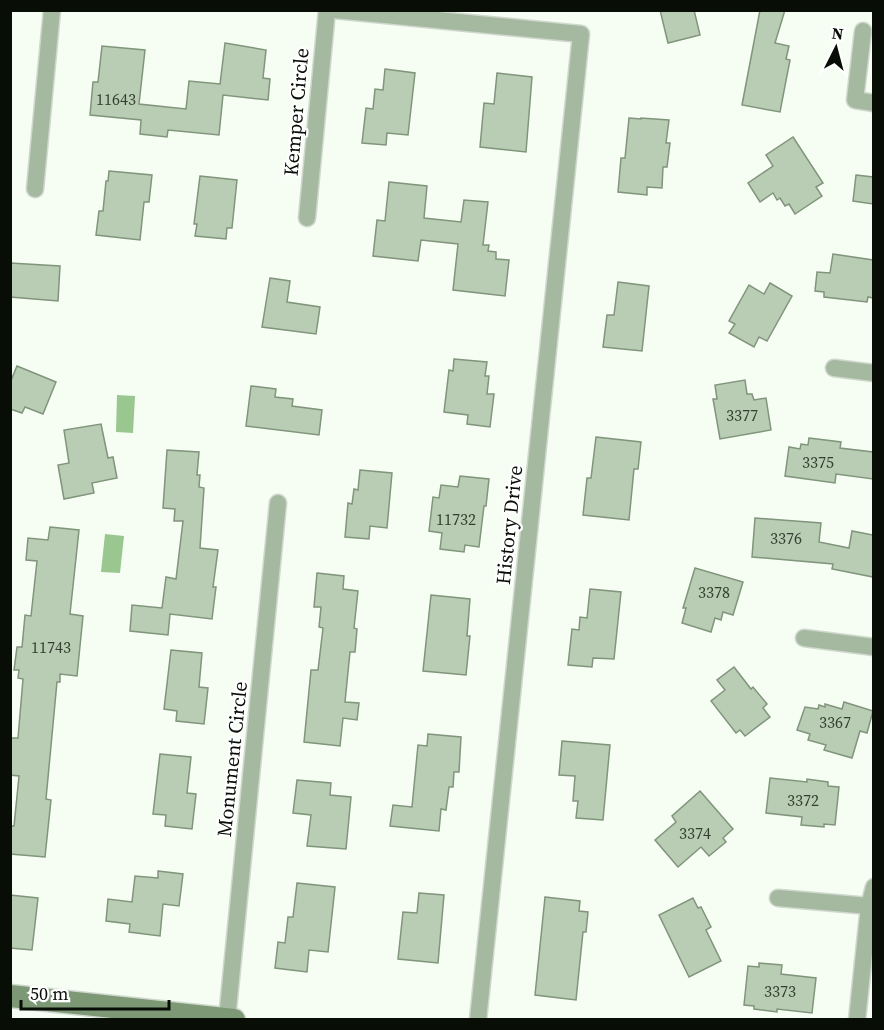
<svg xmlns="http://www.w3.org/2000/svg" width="884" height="1030" font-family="'Source Serif 4',serif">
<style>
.water{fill:#9ac68f}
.building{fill:#b8cdb3;stroke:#81947c;stroke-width:1.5}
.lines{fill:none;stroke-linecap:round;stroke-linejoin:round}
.minor-casing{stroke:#d0d8ce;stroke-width:19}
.secondary-casing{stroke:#d0d8ce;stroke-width:25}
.minor{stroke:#a5b9a1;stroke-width:16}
.secondary{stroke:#7c9875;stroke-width:22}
.labels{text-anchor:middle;stroke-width:4.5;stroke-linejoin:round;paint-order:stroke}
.number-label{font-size:16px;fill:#343e31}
.street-label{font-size:20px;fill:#080e06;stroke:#fff}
</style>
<rect width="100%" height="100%" fill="#f6fef4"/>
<g class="water">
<path d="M117,395L135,396L133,433L116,432Z"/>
<path d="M105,534L124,536L120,573L101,572Z"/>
</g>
<g class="building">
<path d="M660,10H694L700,35L668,43Z"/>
<path d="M760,10H785L775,43L789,46L786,59L790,60L780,112L742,105Z"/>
<path d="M225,43L266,50L263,78L270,79L268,100L223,95L219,135L168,130L167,137L140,134L141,120L90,115L93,82H98L102,46L145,50L139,104L186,109L189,81L220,84Z"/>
<path d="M385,69L415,73L408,135L387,133L386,145L362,143L366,108L373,109L375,89L383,90Z"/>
<path d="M497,73L532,77L526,152L480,147L484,103L494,104Z"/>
<path d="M629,118L641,119V118L669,120L666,143H670L667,167H663L662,188L647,187V195L618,192L621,158H625Z"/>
<path d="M793,137L823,183L816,187L822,196L795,214L789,204L785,206L780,198L777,200L773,193L760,202L748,183L773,166L766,155Z"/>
<path d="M109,171L152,175L149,202H144L140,240L96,235L99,211H103L106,181H108Z"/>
<path d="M856,175L873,177V204L853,201Z"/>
<path d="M200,176L237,180L232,228H227L226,239L195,236L197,224H194Z"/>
<path d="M389,182L427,186L424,218L461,222L464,200L488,202L483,245H489L488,251L496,252V259L509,260L505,296L453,290L458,244L421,240L418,261L373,256L377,220L385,221Z"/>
<path d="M833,254L873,260V298L868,297L867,302L824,297V292L815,291L817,272L830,273Z"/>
<path d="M10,263L60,266L58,301L10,297Z"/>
<path d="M270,278L290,281L287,302L320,307L316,334L262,327Z"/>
<path d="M618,282L649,286L642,351L603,347L607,315H614Z"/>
<path d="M770,283L792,296L767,341L759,337L754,347L729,333L735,324L729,321L749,285L764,294Z"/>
<path d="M454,359L487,362L485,376H489L487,394H494L490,427L467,424L468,415L444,412L449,370L453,371Z"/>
<path d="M17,366L56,382L43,414L25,407L22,413L10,409V383Z"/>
<path d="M745,380L747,394H752L754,400L766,398L771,430L720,439L713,399H717L715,385Z"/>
<path d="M251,386L276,389L275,397L293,399L292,406L322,410L319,435L246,426Z"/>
<path d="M101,424L108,458L113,457L117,478L92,483L94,493L64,499L58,465L69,463L64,430Z"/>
<path d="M596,437L641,442L638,469H634L629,520L583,515L587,478H591Z"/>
<path d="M809,438L841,442L840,448L873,452V479L836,474L835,483L785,476L789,447L800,449L801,444L808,445Z"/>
<path d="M167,450L199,452L197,475H200L199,487L204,488L200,548L218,550L213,587H216L212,619L170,614L168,635L130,631L132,605L162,608L166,577L176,579L183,521H174L175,509L163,508Z"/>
<path d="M360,470L392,473L387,528L370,526L369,539L345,537L348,503L352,504L354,489L358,490Z"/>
<path d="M460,476L489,479L486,506H484L479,547L465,545L464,552L440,549L442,533L429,531L433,497L439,498L441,485L458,487Z"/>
<path d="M755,518L821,523L819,542L849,548L852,531L873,535V577L832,569L833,564L752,557Z"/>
<path d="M50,527L79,530L70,614L83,616L77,676L60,674V682H57L46,799L51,800L45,857L10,854V826H14L19,776L10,775V738H18L23,679L18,678L19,670H14L17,647H22L25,615L31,616L37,561L26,560L28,538L48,540Z"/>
<path d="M695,568L743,582L733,615L723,612L721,620L715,618L711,632L682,623L686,608H683Z"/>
<path d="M317,573L344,576L343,589L358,591L354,628L357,629L355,652H350L345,702L359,703L357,720L343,718L340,746L304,742L311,670H318L323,628L319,627L321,607H314Z"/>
<path d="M590,589L621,592L614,659L593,658L592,667L568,665L572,629L579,630L580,617L587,618Z"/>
<path d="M431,595L470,599L467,636H470L466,675L423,671Z"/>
<path d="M171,650L202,653L199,687L208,688L204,724L176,721L177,711L164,709Z"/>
<path d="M734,667L751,689L753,687L767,704L763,708L770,717L745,736L740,730L736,733L711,701L725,690L717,680Z"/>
<path d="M844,702L873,711L867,733L860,731L852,758L824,750L826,745L808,740L810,734L797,730L805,707L818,709L819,705L825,707V704L842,709Z"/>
<path d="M428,734L461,737L459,772H454L453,787H449L446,810L441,809L439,831L390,826L393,805L412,807L418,745L427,746Z"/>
<path d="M562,741L610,745L603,820L576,818L578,801H573L575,776L559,775Z"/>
<path d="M160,754L191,757L187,793L196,794L192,829L165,826L166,815L153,814Z"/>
<path d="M770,778L807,782V779L828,782V786L839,787L835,825L824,824V827L801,825L802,817L766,813Z"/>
<path d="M297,780L331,783L330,795L351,797L346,849L307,846L311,815L293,813Z"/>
<path d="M700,791L733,829L723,838L726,842L709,856L701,847L678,867L655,840L676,822L672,816Z"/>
<path d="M158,871L183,874L179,906L163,904L160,936L129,932L130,924L106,921L108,899L132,902L135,876L158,878Z"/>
<path d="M297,883L335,887L328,952L309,950L307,972L275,968L278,942L285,943L288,917H293Z"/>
<path d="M419,893L444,895L438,963L398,959L403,912L417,913Z"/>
<path d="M10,895L38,898L32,950L10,948Z"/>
<path d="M545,897L580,901L579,911L588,912L586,932H583L576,1000L535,995Z"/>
<path d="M693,898L698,908L701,907L711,927L706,930L721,961L689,977L659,915Z"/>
<path d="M759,963L782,965L781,974L816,978L812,1013L777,1009V1012L754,1009V1006L744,1005L748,966L759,967Z"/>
</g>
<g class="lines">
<g class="minor-casing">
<g id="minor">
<path d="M334,10L581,34L478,1020"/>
<path d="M863,31L855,100L874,103"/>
<path d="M35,189L52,10"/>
<path d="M307,218L327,10"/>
<path d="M834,368L874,373"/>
<path d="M804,638L874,647"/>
<path d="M778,898L869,906"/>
<path d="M227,1019L278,503"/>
<path d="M857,1020L869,906L874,887"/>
</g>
</g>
<g class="secondary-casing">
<path id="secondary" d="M10,996L234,1020"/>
</g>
<use href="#minor" class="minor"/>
<use href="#secondary" class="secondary"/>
</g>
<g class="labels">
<g class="number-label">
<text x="116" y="105">11643</text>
<text x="742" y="421">3377</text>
<text x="818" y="468">3375</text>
<text x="456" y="525">11732</text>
<text x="786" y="544">3376</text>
<text x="714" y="598">3378</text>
<text x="51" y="653">11743</text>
<text x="835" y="728">3367</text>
<text x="803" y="806">3372</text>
<text x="695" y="839">3374</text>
<text x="780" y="997">3373</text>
</g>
<g class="street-label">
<text transform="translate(296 112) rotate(-85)" y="7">Kemper Circle</text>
<text transform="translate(509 525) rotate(-84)" y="7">History Drive</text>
<text transform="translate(232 759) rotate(-84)" y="7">Monument Circle</text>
</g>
</g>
<rect width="884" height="1030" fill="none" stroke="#080e06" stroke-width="24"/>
<g transform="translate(836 48) rotate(6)" stroke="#ffffff" stroke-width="4.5" paint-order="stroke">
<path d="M0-4.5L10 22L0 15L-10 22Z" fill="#080e06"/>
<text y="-9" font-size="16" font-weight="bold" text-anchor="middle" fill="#080e06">N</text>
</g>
<path d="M21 1000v9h148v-9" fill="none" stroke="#080e06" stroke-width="3"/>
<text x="30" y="1000" font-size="18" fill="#080e06" stroke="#ffffff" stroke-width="4.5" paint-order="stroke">50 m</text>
</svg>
